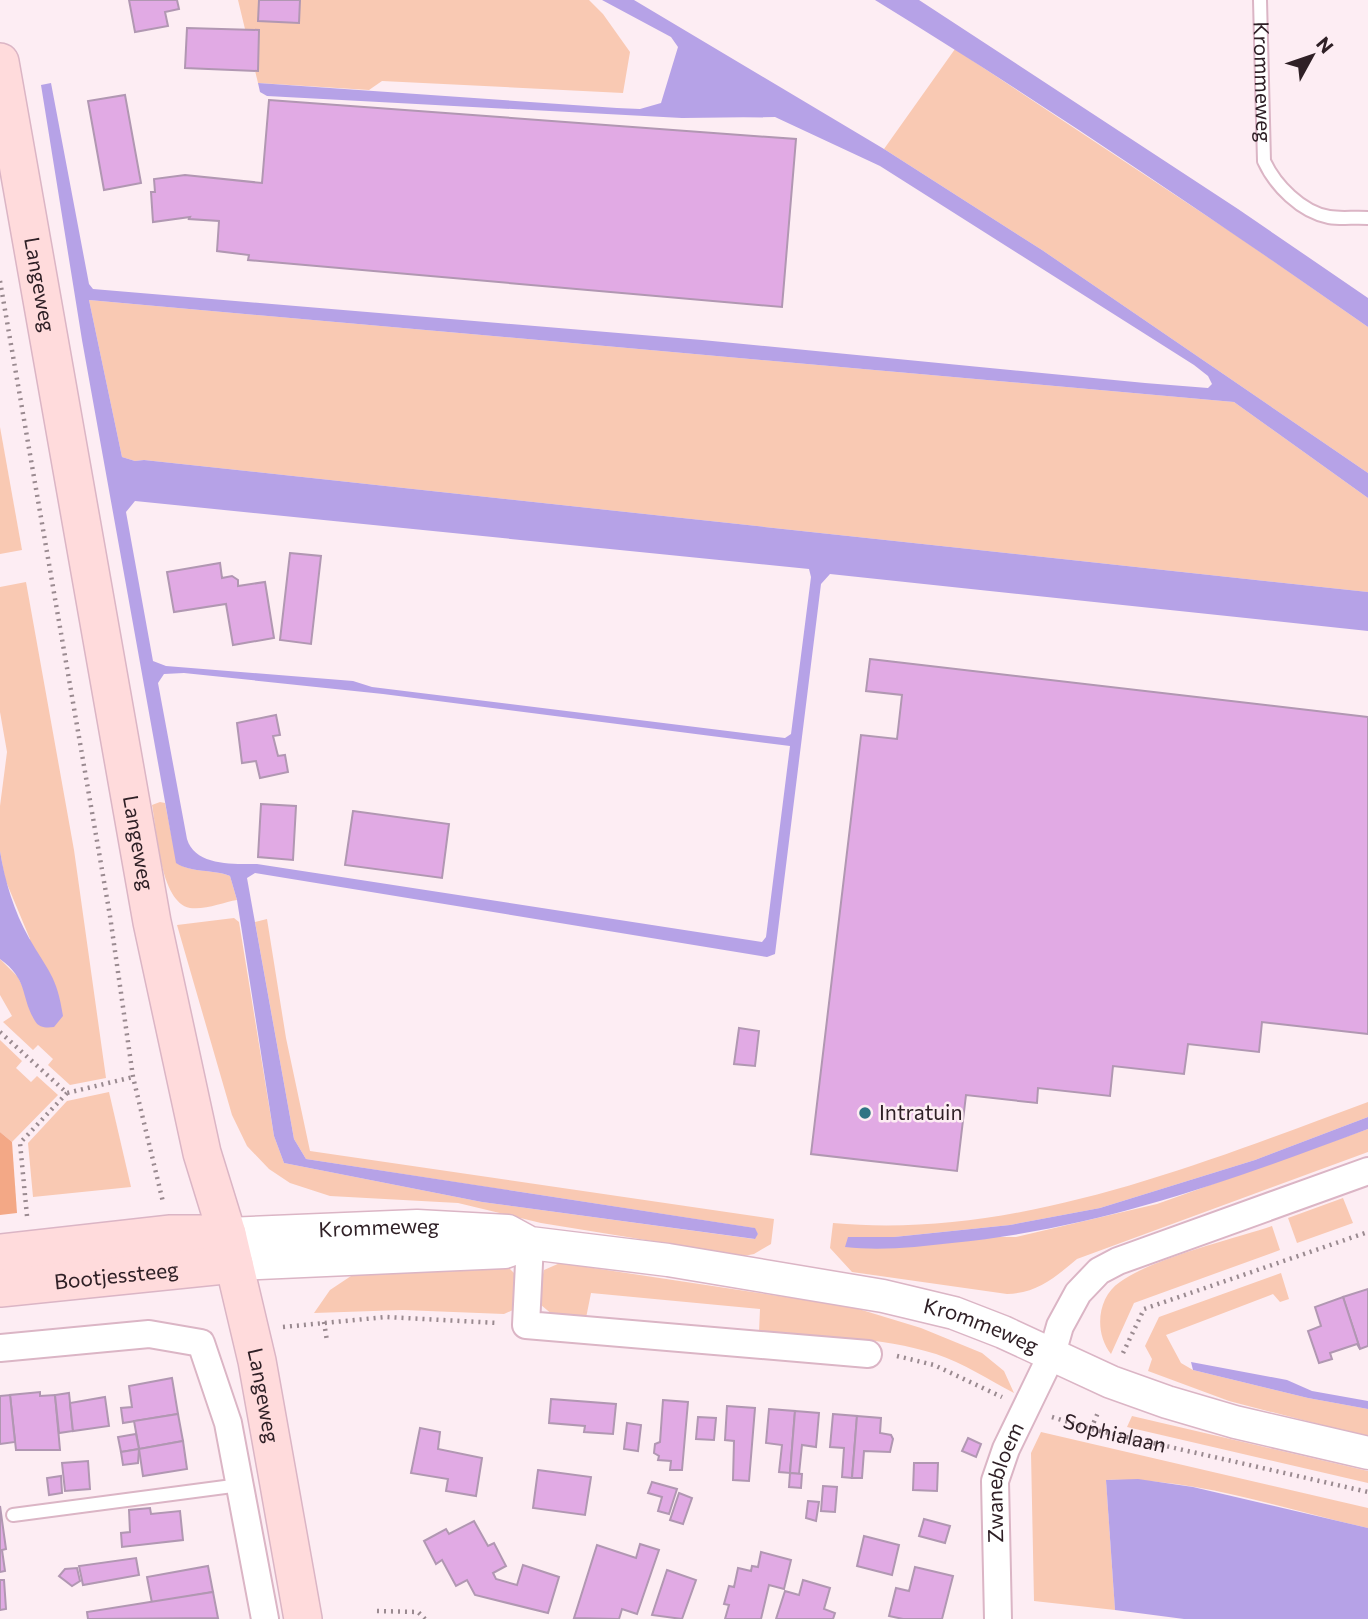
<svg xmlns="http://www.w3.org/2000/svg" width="1368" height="1619" font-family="Commissioner,sans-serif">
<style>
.green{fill:#f9c9b3}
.forest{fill:#f3a886}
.water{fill:#b6a2e7;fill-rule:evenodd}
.building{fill:#e1aae4;stroke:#b197b2;stroke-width:2}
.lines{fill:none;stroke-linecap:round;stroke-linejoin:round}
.service-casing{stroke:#dbb5c5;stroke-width:16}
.minor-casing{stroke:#dbb5c5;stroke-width:30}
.tertiary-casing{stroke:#dbb5c5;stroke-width:35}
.secondary-casing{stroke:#dbb5c5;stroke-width:40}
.path{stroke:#9a8a90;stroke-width:4.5;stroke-dasharray:2 5;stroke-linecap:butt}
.service{stroke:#fff;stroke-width:12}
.minor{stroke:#fff;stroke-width:26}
.tertiary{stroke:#fff;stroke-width:32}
.secondary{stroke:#ffdbdc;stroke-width:37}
.poi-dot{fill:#307484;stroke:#fdedf3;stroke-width:2.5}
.labels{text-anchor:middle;stroke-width:5;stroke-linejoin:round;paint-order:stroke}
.street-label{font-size:21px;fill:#2f2026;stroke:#fdedf3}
.poi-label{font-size:21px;fill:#2f2026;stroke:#fdedf3;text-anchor:start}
</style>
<rect width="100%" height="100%" fill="#fdedf3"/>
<g class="green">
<path d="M238,0H589L603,14L630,52L623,93L382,81L369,90L258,83Z"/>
<path d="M955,49L1240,238L1368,327V473L1042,250L884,149Z"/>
<path d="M89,300L1234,402L1368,498V592L144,460L135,461L122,457Z"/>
<path d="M0,427L22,550L0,554Z"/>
<path d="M26,582L74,850L106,1078L70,1085L48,1065L53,1059L38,1045L33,1050L3,1022L12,1016L0,995V959L18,977L28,998L30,939L5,879L0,851V806L7,752L0,712V587Z"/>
<path d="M160,802L165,803L177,863C191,873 213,869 230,876L237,900C224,902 206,910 190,908C160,902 157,831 152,805Z"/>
<path d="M234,918L239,922L274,1136L284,1163L482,1202L754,1239L758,1234L754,1228L306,1159L294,1139L255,922L267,919L286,1038L310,1151L774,1219L771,1244L754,1254L744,1256L541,1223L458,1203L330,1196L290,1183L269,1169L247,1146L232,1115L177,925Z"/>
<path d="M0,1040L22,1061L16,1068L31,1082L37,1076L58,1095L12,1142L0,1132Z"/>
<path d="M109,1092L131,1187L33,1197L28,1143L67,1101Z"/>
<path d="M1368,1102V1117L1255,1160L1100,1208L1010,1225L894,1237H848H1016L1157,1204L1368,1129V1152L1077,1259C1054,1278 1038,1293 1007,1294L852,1272L830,1248L833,1223C1016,1240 1200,1164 1368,1102Z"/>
<path d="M1343,1198L1353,1223L1297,1243L1288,1218Z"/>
<path d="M1272,1226L1280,1250L1134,1303L1111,1354C1094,1333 1097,1297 1120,1282C1151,1259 1233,1239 1272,1226Z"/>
<path d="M501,1260L516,1275L513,1310L504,1314L403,1310L314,1313L330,1290L354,1274Z"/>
<path d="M560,1263L852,1307L921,1328L982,1353L1004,1371L1014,1393C989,1380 963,1363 936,1354C879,1336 818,1337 759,1332L760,1309L591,1293L586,1318L553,1315L541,1305L540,1287L544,1270Z"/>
<path d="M1281,1273L1289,1299L1280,1302L1273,1294L1166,1335L1181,1363L1193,1370L1308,1398L1368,1409V1437L1229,1401L1148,1371L1152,1359L1145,1346L1159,1317Z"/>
<path d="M1132,1416L1368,1471V1483L1127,1427Z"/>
<path d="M1041,1432L1368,1508V1528C1283,1509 1194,1477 1106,1480L1115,1610L1034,1601L1031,1453Z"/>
</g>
<path class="forest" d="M0,1132L12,1142L17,1213L0,1215Z"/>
<g class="water">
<path d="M602,0H634L884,149L1042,250L1368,473V498L1234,402L89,300L122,457L135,461L144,460L1368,592V631L830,574L821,584L775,954L767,957L255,873L247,878L294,1139L306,1159L755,1228L758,1234L755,1239L482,1202L284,1163L274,1136L237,900L230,876C213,869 191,873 176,863L82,340L41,85L51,83L89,284L93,289L702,340L1145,383L1208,388L1212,384L1208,376L1194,365L880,166L775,117L682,118L267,96L260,92L258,83L617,108L640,109L661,103L678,47L671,37ZM135,501L809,569L811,577L791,734L785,738L372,687L353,681L166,666L153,661L126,512ZM184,673L383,694L790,746L766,937L762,942L257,864C233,864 195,866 187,839L158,683L164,674Z"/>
<path d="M875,0H919L1238,209L1368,298V327C1206,214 1043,103 875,0Z"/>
<path d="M0,851C5,882 14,911 29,938C48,971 57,976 63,1016L54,1027C47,1028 39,1028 35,1021C20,996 29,980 0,959Z"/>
<path d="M1368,1117V1129C1229,1181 1101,1228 952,1243C917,1247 881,1251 845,1247L848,1237H894L1010,1225L1100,1208L1255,1160Z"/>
<path d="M1191,1362L1287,1380L1312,1391L1368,1401V1409L1308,1398L1193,1370Z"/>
<path d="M1138,1479L1193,1487L1368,1528V1619H1184L1115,1610L1106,1480Z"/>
</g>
<g class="building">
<path d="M129,0H177L179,9L165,12L168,26L135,32Z"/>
<path d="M259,0H300L299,23L258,21Z"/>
<path d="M187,28L259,30L258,71L185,68Z"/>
<path d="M125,95L141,183L104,190L88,101Z"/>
<path d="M269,100L796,139L782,307L248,260L249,255L217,251L219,221L189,219L190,217L153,222L151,192H155L154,179L185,175L262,183Z"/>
<path d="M290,553L321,556L311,644L280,640Z"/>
<path d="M220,563L222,578L232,576L238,580V586L265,582L274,638L233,645L226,604L174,612L167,572Z"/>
<path d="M870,659L1368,717V1034L1262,1022L1259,1052L1188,1044L1184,1074L1113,1066L1110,1096L1038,1088L1037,1103L966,1095L957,1171L811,1154L861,735L897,739L902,695L866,691Z"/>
<path d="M276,715L280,735L273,736L278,756L285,755L288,772L260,778L256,761L242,763L237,723Z"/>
<path d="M261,804L296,806L293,860L258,857Z"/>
<path d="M353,811L449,824L442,878L345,865Z"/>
<path d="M739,1028L759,1031L755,1066L734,1064Z"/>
<path d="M1368,1289V1346L1360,1349L1343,1297Z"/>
<path d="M1343,1297L1360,1349L1357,1344L1330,1353L1332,1359L1319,1363L1308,1331L1321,1326L1315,1307Z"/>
<path d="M172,1378L178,1414L123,1423L121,1408L132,1407L129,1386Z"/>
<path d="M40,1392V1396L55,1395L60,1450H16L10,1395Z"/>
<path d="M69,1393L73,1431L59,1433L55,1395Z"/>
<path d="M10,1395L15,1442L0,1444V1396Z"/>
<path d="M105,1397L109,1426L73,1431L70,1403Z"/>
<path d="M551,1399L616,1404L613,1434L584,1432L585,1426L549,1423Z"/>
<path d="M663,1400L688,1402L682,1470H670L671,1461L658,1460L659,1456L654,1453L655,1444L660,1442Z"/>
<path d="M727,1406L755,1408L749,1481L733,1480L734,1441L725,1440Z"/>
<path d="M769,1409L795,1411L790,1473L779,1472L782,1445L766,1443Z"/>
<path d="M795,1411L819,1413L816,1447L802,1445L799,1474L790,1473Z"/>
<path d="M178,1414L183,1441L139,1449L134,1421Z"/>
<path d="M833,1414L857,1416L852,1478L842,1477L844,1448L830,1447Z"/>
<path d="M857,1416L881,1418L880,1433L891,1435L893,1439L890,1452L864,1451L862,1478H852Z"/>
<path d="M698,1417L716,1418L714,1440L696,1439Z"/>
<path d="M627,1423L641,1425L638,1451L624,1449Z"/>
<path d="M420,1428L440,1432L438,1449L482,1458L476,1496L446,1491L448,1479L411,1473Z"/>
<path d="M136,1434L139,1449L121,1452L118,1437Z"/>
<path d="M968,1438L981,1444L976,1457L962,1451Z"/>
<path d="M183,1441L187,1469L143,1476L139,1449Z"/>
<path d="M139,1449L138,1463L123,1465L121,1452Z"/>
<path d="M88,1461L90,1489L65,1491L62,1463Z"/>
<path d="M914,1463H938L937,1491L913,1490Z"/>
<path d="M538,1470L591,1477L585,1515L533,1508Z"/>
<path d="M790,1473L802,1474L801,1488L789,1487Z"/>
<path d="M61,1476L62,1493L49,1495L47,1478Z"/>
<path d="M652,1482L677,1489L669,1514L658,1511L662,1497L648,1493Z"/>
<path d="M823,1486L837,1487L835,1512L821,1511Z"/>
<path d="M679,1493L692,1498L683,1524L670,1520Z"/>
<path d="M808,1501L819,1502L816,1521L806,1518Z"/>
<path d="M0,1506L6,1549L2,1550L5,1571L0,1572Z"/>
<path d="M150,1508L151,1514L180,1511L183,1540L122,1547L121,1533L130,1532L129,1510Z"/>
<path d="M924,1519L950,1526L945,1543L919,1536Z"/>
<path d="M474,1521L488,1546L494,1543L506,1566L493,1573L496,1579L517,1585L523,1565L559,1577L548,1613L475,1595L467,1580L456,1586L442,1560L436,1564L424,1541L446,1529L449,1534Z"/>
<path d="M864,1536L899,1545L892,1575L857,1566Z"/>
<path d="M640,1544L659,1550L637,1614L622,1609L619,1619L574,1618L597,1545L636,1558Z"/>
<path d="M761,1552L791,1560L784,1589L769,1585L761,1619H725L729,1605L724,1604L729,1586L734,1587L738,1568L751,1571L752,1566L758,1567Z"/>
<path d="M136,1558L139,1575L83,1585L79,1566Z"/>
<path d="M208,1566L213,1592L152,1603L147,1577Z"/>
<path d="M915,1567L953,1576L942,1619H903L889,1616L896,1588L909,1591Z"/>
<path d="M77,1568L80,1581L72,1586L59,1576L65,1569Z"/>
<path d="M667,1570L696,1580L682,1619L652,1615Z"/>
<path d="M0,1580H4L6,1609L0,1610Z"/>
<path d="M803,1580L830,1588L824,1609L835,1613L833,1619H776L785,1591L799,1595Z"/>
<path d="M213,1592L218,1618L88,1619L87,1612Z"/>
</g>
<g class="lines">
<g class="service-casing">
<g id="service">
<path id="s2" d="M1260,0L1264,161C1275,185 1301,212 1329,217C1341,219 1355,217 1368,218"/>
<path d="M13,1515L240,1485"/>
</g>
</g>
<g class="minor-casing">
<g id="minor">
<path d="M530,1243L526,1325L868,1354"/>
<path d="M0,1348L149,1334L201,1343L228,1423L265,1619"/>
<path id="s3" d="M998,1619L995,1481L1006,1449L1052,1354L1060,1326L1078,1293L1099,1271L1118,1261L1368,1171"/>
</g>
</g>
<g class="tertiary-casing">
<g id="tertiary">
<path id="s4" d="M227,1234L417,1226L508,1231L530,1243L668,1260L883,1296L954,1313L1003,1332L1111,1382L1167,1402L1235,1422L1368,1453"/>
<path d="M234,1264L505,1252L525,1245"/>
</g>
</g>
<g class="secondary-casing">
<g id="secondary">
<path id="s5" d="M0,62L152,922L202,1153L227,1234L257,1361L303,1619"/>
<path d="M0,1253L171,1234H227"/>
<path id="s6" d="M0,1288L234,1264"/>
</g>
</g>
<g class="path">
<path d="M0,281L110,916L133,1077L163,1202"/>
<path d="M0,1032L67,1093L133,1077"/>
<path d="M27,1216L20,1143L67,1093"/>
<path d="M324,1322L327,1341"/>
<path d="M283,1327L386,1317L497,1323"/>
<path d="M1123,1353L1144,1309L1368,1232"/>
<path d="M897,1356L934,1365L1002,1397"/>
<path id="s1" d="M1052,1417L1091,1429L1368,1492"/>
<path d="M1091,1429L1099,1410"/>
<path d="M377,1611L418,1612L425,1619"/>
</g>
<use href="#service" class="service"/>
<use href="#minor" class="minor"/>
<use href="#tertiary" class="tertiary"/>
<use href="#secondary" class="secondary"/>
</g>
<circle class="poi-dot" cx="865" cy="1113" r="7"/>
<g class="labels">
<g class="street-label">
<text dy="7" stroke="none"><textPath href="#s2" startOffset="82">Krommeweg</textPath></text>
<text dy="7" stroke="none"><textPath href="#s5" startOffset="226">Langeweg</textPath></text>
<text dy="7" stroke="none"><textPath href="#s5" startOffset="793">Langeweg</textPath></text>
<text dy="7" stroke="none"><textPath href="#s4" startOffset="152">Krommeweg</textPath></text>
<text dy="7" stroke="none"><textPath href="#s6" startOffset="117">Bootjessteeg</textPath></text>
<text dy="7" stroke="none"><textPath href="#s4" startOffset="766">Krommeweg</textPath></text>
<text dy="7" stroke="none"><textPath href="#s5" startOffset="1360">Langeweg</textPath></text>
<text dy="7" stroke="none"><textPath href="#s1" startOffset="65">Sophialaan</textPath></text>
<text dy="7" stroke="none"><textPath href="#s3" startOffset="138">Zwanebloem</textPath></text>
</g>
<g class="poi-label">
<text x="879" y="1120">Intratuin</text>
</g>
</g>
<g transform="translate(1312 56) rotate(50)" stroke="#fdedf3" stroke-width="5" paint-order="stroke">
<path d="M0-5L12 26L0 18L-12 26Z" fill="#2f2026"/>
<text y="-10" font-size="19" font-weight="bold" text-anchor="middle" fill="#2f2026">N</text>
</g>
</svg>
